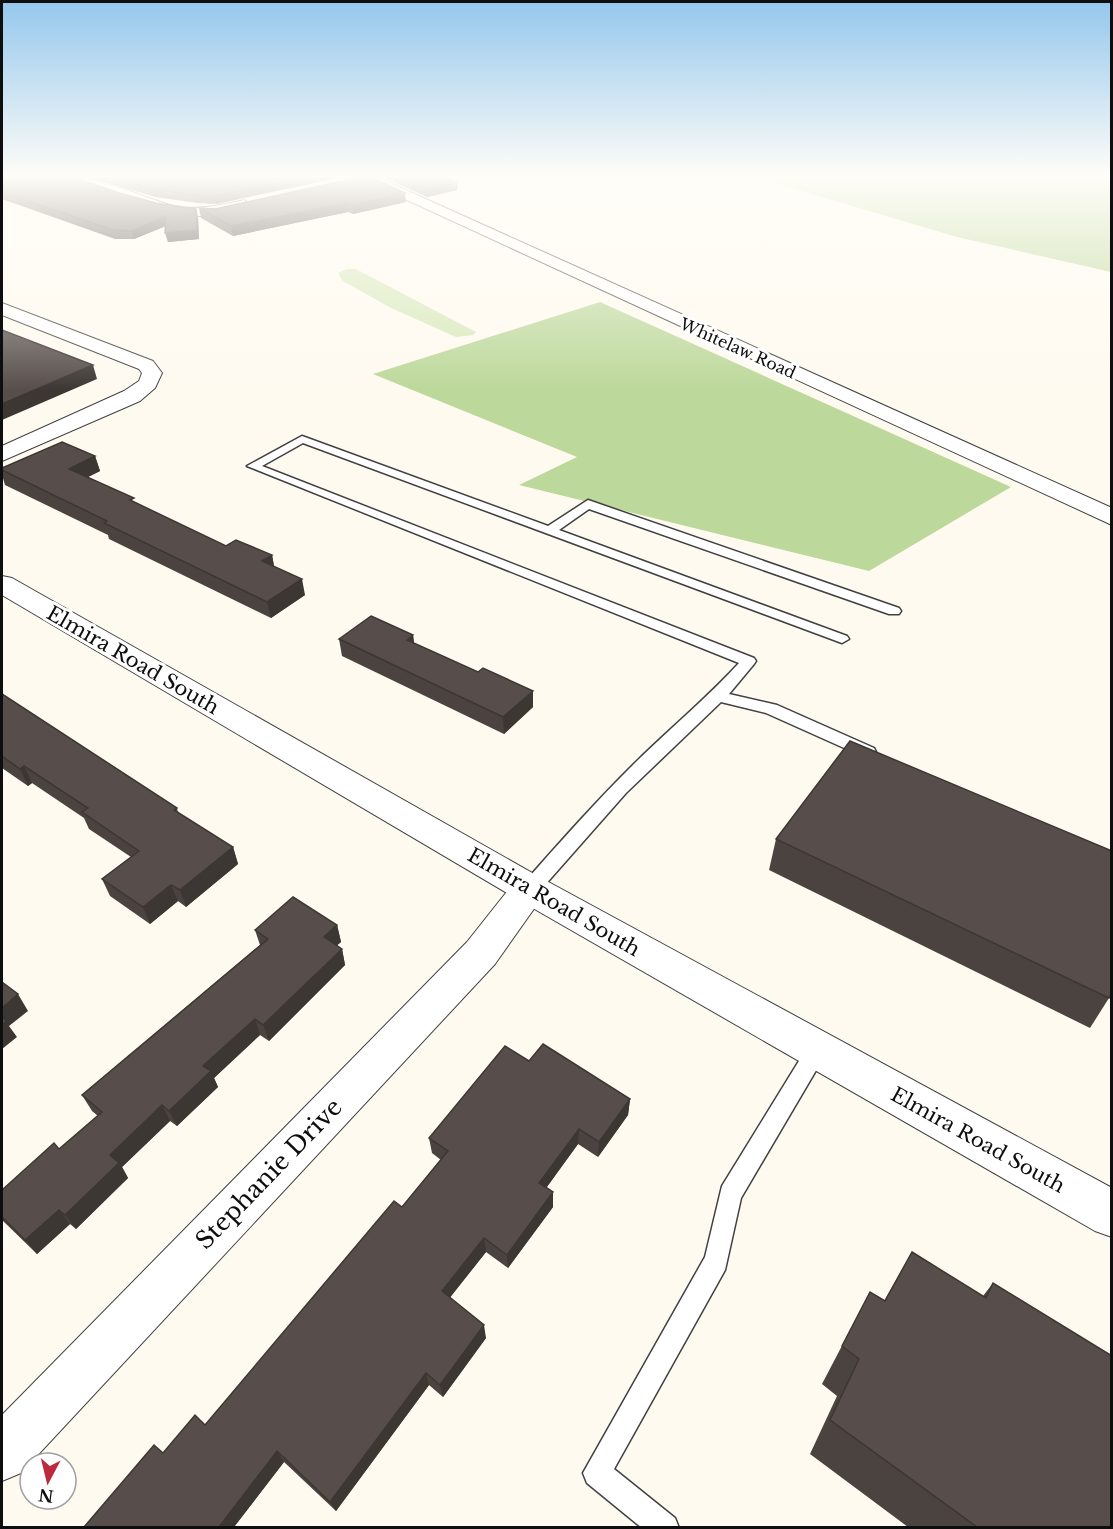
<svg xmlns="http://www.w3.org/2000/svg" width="1113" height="1529" font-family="'Libre Baskerville',serif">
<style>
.green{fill:#d7e8bb}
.forest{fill:#bcd89a}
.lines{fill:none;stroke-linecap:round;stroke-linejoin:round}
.service-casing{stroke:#414141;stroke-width:3}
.minor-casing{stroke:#414141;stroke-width:2}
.tertiary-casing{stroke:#414141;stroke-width:2}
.service{fill:#fff;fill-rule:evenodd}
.minor{fill:#fff;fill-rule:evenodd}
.tertiary{fill:#fff;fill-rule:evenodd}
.wall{fill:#4b4340}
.shaded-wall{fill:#3d3734}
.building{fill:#574e4b;stroke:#3d3734;stroke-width:1.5}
.labels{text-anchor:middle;stroke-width:6;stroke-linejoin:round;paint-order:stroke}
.far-street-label{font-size:16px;fill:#0e0e0e;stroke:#fff}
.street-label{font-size:20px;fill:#0e0e0e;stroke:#fff}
.near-street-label{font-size:24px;fill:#0e0e0e;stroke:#fff}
</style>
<rect width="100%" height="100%" fill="#fffaf0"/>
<path class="green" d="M347,269H356L476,332L473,335L456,337L391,308L343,281L338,273Z"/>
<g class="forest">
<path d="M754,177H1111V272L957,237Z"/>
<path d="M600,302L1011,487L869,571L519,485L577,457L373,374Z"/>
</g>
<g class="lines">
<g class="service-casing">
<g id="service">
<path d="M302,436L548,526L588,500L899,608L901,611L899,614H889L589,509L559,530L847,636L849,639L842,643L303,443L262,466L754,658L756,661L754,664L729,694L777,705L874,748L876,752L874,756H862L766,713L721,702L626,793L537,894L530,896L523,894L521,889L523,884C561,841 599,798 640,758C673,726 708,697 739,663L247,466Z"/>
<path d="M817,1041L824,1043L828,1050L741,1198L725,1270L614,1469L675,1518L679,1528H642L587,1483L583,1473L705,1257L722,1186L810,1043Z"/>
</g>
</g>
<g class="minor-casing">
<g id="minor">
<path d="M65,177C104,177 137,196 174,206C196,211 222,205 244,200L252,205L249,208L216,216H175L67,180Z"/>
<path d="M2,303L153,361L162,373L155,388L140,401L2,461V446L124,391L139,381L142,373L139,369L2,315Z"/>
<path d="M530,875L543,879L548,889L495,964L21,1473L2,1481V1415L467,942L517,879Z"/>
</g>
</g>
<g class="tertiary-casing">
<g id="tertiary">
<path d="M357,177H377L1112,508V525Z"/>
<path d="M2,576L12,578L543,879L1112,1188V1237L1095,1231L517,899L2,595Z"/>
</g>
</g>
<use href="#service" class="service"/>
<use href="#minor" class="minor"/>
<use href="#tertiary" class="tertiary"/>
</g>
<g class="wall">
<path d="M2,177L119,193L156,203L196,209L198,217L199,239L168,242L166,226L134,239H115L2,199Z"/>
<path d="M89,177H341L216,204L198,203L155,197Z"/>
<path d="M361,177L406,202L353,214L348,212L233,236L201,218L199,208L215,209Z"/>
<path d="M383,177H445L457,182V190L427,197Z"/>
<path d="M95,456L100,471L88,477L136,503L226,546L272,555L274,566L305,595L271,618L109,539L108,535L5,485L2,475V468Z"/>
<path d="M413,635L414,643L533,707L504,734L342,656L339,639Z"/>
<path d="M2,694L177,808L178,813L233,847L238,864L186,907L178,901L150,924L110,896L102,879L131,857L89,829L84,818L32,783L28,786L2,768Z"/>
<path d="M776,839L1109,998L1090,1028L769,870Z"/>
<path d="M337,925L341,942L337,945L342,949L345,965L269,1041L260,1035L214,1078L218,1087L177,1126L170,1121L122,1167L128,1178L76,1229L70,1224L37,1254L2,1220V1190L59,1149L98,1116L92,1111L82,1095L260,945L255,930Z"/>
<path d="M529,1061L630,1099L628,1115L598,1157L578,1144L546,1188L553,1207L508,1268L486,1252L450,1297L486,1338L443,1397L429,1385L336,1511L284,1462L234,1527H84L163,1453L205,1425L402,1207L441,1160L432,1153L429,1138Z"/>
<path d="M912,1252L983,1296L993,1283L1112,1527H908L810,1454L837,1396L822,1384L870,1292L884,1301Z"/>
</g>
<g class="shaded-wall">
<path d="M303,177H341L216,204L214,196Z"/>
<path d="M457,182V190L427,197L426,189Z"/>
<path d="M405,193L406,202L353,214L352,205Z"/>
<path d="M347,203L348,212L233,236L231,226Z"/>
<path d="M196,209L198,217L199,239L168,242L165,233Z"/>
<path d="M166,216L168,225L134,239L132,231Z"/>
<path d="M93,365L97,379L2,420V404Z"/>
<path d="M95,456L100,471L74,484L69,469Z"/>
<path d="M272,555L275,572L262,561Z"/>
<path d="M302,579L305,595L271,618L267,602Z"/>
<path d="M413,635L415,652L407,640Z"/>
<path d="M533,691V707L504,734L503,717Z"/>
<path d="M24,766L32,783L28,786L20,769Z"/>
<path d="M233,847L238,864L186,907L180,890Z"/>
<path d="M171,885L178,901L150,924L143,907Z"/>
<path d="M337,925L341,942L328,953L324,937Z"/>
<path d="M342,949L345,965L269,1041L263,1025Z"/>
<path d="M18,994L28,1011L9,1026L17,1037L2,1049V1008Z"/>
<path d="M255,1019L260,1035L214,1078L218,1087L177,1126L169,1111L203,1066Z"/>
<path d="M630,1099L628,1115L598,1157L599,1142Z"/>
<path d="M162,1105L170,1121L122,1167L128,1178L76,1229L65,1215L110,1155Z"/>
<path d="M579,1129L578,1144L539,1198V1183Z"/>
<path d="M553,1192V1207L508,1268L507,1255Z"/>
<path d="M59,1210L70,1224L37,1254L25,1240Z"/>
<path d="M484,1238L486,1252L445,1304L442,1291Z"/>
<path d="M484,1325L486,1338L443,1397L440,1385Z"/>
<path d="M426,1373L429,1385L336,1511L330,1502Z"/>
<path d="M277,1451L284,1462L234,1527H219Z"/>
</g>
<g class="building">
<path d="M2,177H73L119,193L156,203L196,209L197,230L165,233L166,216L132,231L113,230L2,192Z"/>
<path d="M113,177H303L214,196L197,195L153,189Z"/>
<path d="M361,177H371L405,193L352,205L347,203L231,226L199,208L215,209Z"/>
<path d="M400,177H445L457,182L426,189Z"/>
<path d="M2,330L93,365L2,404Z"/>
<path d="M62,442L95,456L69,469L134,498L130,500L226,546L236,540L272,555L262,561L302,579L267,602L104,523L107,521L2,470V468Z"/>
<path d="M371,616L413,635L407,640L478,672L483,668L533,691L503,717L339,639Z"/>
<path d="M2,694L177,808L174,810L233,847L180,890L171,885L143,907L102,879L139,851L82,812L88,808L24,766L20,769L2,756Z"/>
<path d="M850,741L1112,851V992L1109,998L776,839Z"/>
<path d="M293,897L337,925L324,937L342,949L263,1025L255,1019L203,1066L211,1071L169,1111L162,1105L110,1155L119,1163L65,1215L59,1210L25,1240L2,1217V1190L54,1143L59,1149L102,1112L82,1095L268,939L255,930Z"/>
<path d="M2,982L18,994L2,1008Z"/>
<path d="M2,1017L6,1021L2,1025Z"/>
<path d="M543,1044L630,1099L599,1142L579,1129L539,1183L553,1192L507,1255L484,1238L442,1291L484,1325L440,1385L426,1373L330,1502L277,1451L219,1527H84L154,1445L163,1453L195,1415L205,1425L394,1201L402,1207L448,1151L429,1138L505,1046L529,1061Z"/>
<path d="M912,1252L986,1298L993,1283L1112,1356V1527H977L830,1420L859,1359L842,1346L870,1292L885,1301Z"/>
</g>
<linearGradient id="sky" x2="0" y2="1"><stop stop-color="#94c7ed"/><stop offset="0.45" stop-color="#fffdf8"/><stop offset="1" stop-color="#fffdf8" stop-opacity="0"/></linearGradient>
<rect width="1113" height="391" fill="url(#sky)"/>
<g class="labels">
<g class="far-street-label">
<text transform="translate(738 348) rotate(24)" y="6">Whitelaw Road</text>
</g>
<g class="street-label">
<text transform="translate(133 660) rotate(30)" y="7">Elmira Road South</text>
<text transform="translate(554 902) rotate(30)" y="7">Elmira Road South</text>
<text transform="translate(978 1140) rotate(29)" y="7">Elmira Road South</text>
</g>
<g class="near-street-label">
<text transform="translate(269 1174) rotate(-46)" y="8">Stephanie Drive</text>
</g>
</g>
<rect width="1113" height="1529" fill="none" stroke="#0e0e0e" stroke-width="6"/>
<g transform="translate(48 1481) rotate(187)"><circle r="28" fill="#ffffff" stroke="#9f9f9f" stroke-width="1.5"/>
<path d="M0-4.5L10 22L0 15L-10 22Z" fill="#bb2a3f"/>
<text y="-9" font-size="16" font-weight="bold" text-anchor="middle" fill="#0e0e0e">N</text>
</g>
</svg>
